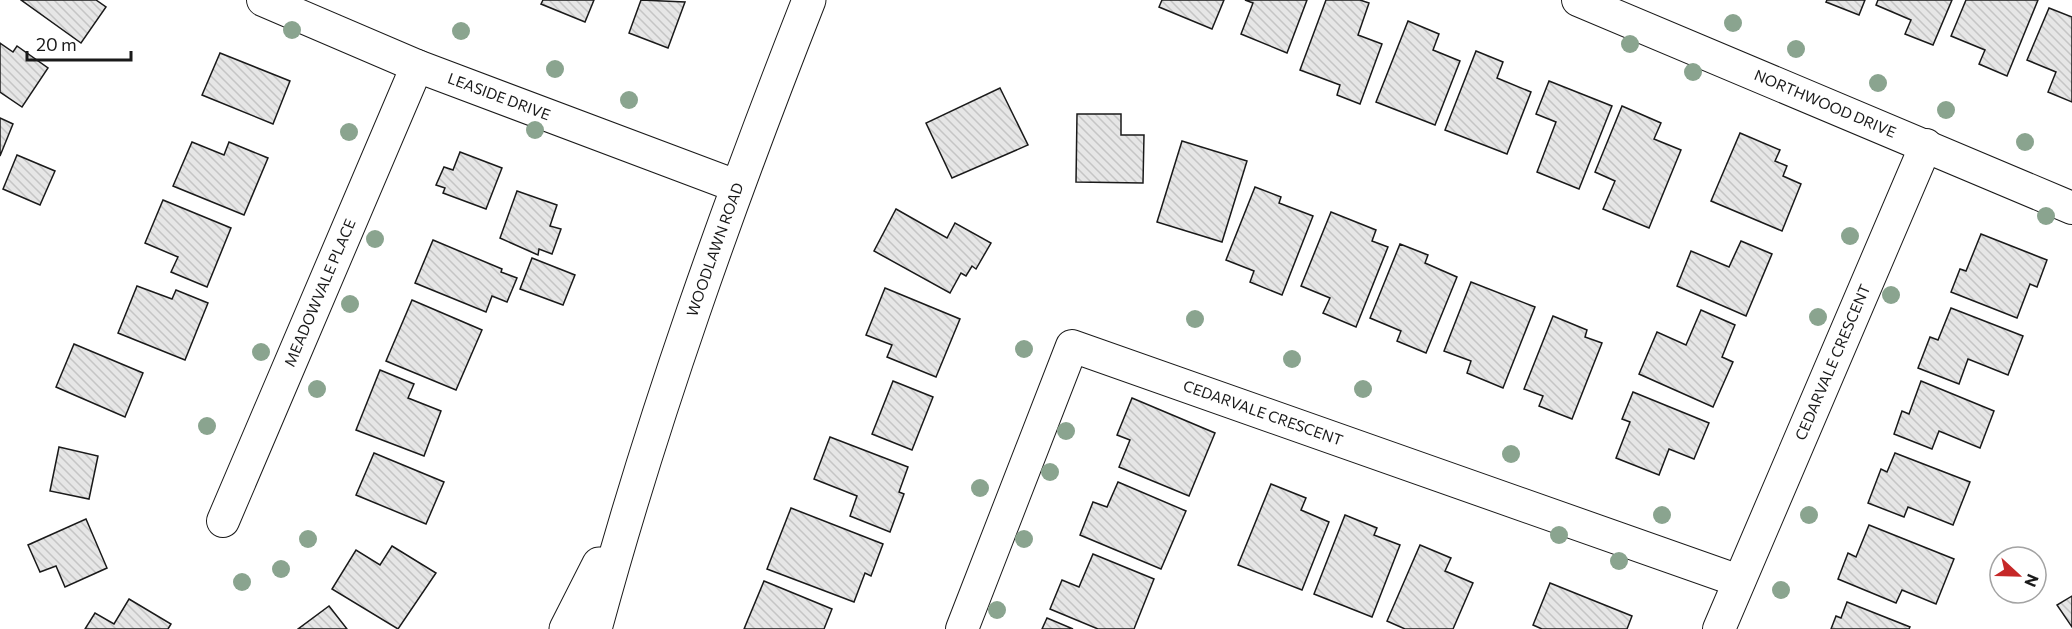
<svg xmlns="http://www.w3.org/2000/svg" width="2072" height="629" font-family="Commissioner,sans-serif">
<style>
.building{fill:url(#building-back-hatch);stroke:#1a1a1a;stroke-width:1.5}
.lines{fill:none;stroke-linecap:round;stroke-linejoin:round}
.street-casing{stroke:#1a1a1a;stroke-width:34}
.secondary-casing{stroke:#1a1a1a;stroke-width:35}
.street{stroke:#fff;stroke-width:32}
.secondary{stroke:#fff;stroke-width:33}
.tree{fill:#8aa48f}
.labels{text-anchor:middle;stroke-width:4.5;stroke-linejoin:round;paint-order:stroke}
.street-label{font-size:15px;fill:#1a1a1a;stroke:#fff}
</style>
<defs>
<pattern id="building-back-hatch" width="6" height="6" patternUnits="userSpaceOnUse" patternTransform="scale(1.5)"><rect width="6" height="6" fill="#e6e6e6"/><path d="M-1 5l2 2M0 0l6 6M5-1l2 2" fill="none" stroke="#c5c5c5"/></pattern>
</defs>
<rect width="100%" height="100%" fill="#fff"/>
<g class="building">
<path d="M21,0H96L106,7L81,43Z"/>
<path d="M543,0H594L585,22L541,4Z"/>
<path d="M641,0L685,2L668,48L629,33Z"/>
<path d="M1162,0H1224L1212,29L1159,7Z"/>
<path d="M1245,0H1307L1287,53L1241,34L1253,3Z"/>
<path d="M1326,0H1360L1369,3L1358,35L1382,44L1360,104L1337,95L1340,85L1300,70Z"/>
<path d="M1827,0H1865L1859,15L1826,2Z"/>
<path d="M1878,0H1952L1933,45L1905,34L1911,20L1876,5Z"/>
<path d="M1966,0H2038L2007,76L1979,64L1985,50L1951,36Z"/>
<path d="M2049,8L2072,17V102L2048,92L2056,72L2027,60Z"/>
<path d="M1408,21L1439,34L1433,50L1460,61L1435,125L1376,102Z"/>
<path d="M0,43L13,52L17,46L48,68L22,107L0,92Z"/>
<path d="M1476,51L1503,62L1497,78L1531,92L1507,154L1445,130Z"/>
<path d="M220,53L290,81L273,124L202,95Z"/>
<path d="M1549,81L1612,106L1579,189L1537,172L1556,122L1536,114Z"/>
<path d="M1000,88L1028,145L952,178L926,123Z"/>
<path d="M1622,106L1661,123L1654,139L1681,150L1649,228L1603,209L1615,181L1595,172Z"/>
<path d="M1077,114H1121V135H1144L1143,183L1076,182Z"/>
<path d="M0,118L13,124L0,156Z"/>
<path d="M1740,133L1780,150L1775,161L1787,166L1783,176L1801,184L1782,231L1711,201Z"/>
<path d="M1182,141L1247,161L1222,242L1157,222Z"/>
<path d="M192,142L224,155L229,142L268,158L244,215L173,186Z"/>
<path d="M460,152L502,168L486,209L443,193L445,188L436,185L444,167L453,170Z"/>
<path d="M17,155L55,171L40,205L3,189Z"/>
<path d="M1255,187L1281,197L1279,203L1313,216L1282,295L1250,282L1254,271L1226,260Z"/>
<path d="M517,191L557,205L550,226L561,229L552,254L539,249L538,255L500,238Z"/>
<path d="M163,200L231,228L207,287L171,272L178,257L145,243Z"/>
<path d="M896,209L947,238L955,223L991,243L976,269L972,266L966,276L961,273L950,293L874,251Z"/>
<path d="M1331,212L1376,230L1372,241L1388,247L1356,327L1323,313L1330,298L1301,286Z"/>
<path d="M1981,234L2047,260L2037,287L2030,284L2017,318L1951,292L1960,269L1966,271Z"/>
<path d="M433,240L502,269L501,272L517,278L507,302L492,296L486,312L415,283Z"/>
<path d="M1741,241L1772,254L1746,316L1677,286L1691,251L1729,267Z"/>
<path d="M1400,244L1428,255L1425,263L1457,277L1426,353L1397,341L1401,331L1370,318Z"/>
<path d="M532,258L575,275L563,305L520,289Z"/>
<path d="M1471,282L1535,307L1503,388L1467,373L1471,361L1444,351Z"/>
<path d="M137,286L172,299L176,290L208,303L185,360L118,333Z"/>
<path d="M885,288L960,319L936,377L887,357L892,345L866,335Z"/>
<path d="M412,300L482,330L456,390L386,361Z"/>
<path d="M1951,308L2023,336L2008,375L1968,359L1959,384L1918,368L1930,337L1938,340Z"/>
<path d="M1701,310L1735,325L1722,357L1733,362L1713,407L1639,374L1657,332L1686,345Z"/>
<path d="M1553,316L1587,330L1585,337L1602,343L1572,419L1539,406L1543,396L1524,389Z"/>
<path d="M74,344L143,373L125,417L56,387Z"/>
<path d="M380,370L414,384L408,398L441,411L424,456L356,430Z"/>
<path d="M893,381L933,397L912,450L872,434Z"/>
<path d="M1921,381L1994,411L1980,448L1939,431L1932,449L1894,434L1902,411L1909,414Z"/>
<path d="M1633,392L1709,423L1694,459L1669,449L1659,475L1616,458L1630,422L1622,419Z"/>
<path d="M1132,398L1215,433L1189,496L1119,467L1130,440L1117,435Z"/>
<path d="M830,437L908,467L899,492L904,494L890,532L850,516L857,496L814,479Z"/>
<path d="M59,447L98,456L89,499L50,491Z"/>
<path d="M374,453L444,482L426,524L356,495Z"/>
<path d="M1895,453L1970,482L1953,525L1908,507L1904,517L1868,503L1881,469L1887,472Z"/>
<path d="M1118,482L1186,511L1161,569L1080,535L1093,502L1107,507Z"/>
<path d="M1271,484L1306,498L1301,510L1329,522L1302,590L1238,565Z"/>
<path d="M791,508L883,544L871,576L865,573L854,602L767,569Z"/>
<path d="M1345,515L1377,528L1374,535L1400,545L1372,617L1314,594Z"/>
<path d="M86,519L107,568L65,587L56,566L40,572L28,545Z"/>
<path d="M1869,525L1954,559L1936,604L1902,590L1896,603L1838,579L1848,553L1856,557Z"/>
<path d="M1420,545L1451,558L1445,571L1473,583L1453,629H1405L1387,621Z"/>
<path d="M392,546L436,573L398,629L332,589L356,550L380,565Z"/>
<path d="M1093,554L1154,579L1134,629H1098L1050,609L1062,580L1079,587Z"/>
<path d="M764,581L832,609L824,629H744Z"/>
<path d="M1550,583L1632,616L1627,629H1542L1533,625Z"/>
<path d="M2072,596V627L2057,605Z"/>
<path d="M129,599L171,624L168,629H85L95,613L114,624Z"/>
<path d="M1847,602L1910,627L1909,629H1831L1836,616L1841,618Z"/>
<path d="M329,606L347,629H298Z"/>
<path d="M1047,618L1073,629H1042Z"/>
</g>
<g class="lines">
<g class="street-casing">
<g id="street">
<path id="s1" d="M263,0L417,66L736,186"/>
<path id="s2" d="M1578,0L2072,208"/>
<path id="s3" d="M223,521L417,66"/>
<path id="s4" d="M962,629L1072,346L1739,581"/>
<path id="s5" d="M1719,629L1926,145"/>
</g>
</g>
<g class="secondary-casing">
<g id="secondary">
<path d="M566,629L599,564"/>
<path id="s6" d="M595,629C653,415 728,206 809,0"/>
</g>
</g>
<use href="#street" class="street"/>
<use href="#secondary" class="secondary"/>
</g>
<g class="tree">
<circle cx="1733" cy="23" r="9"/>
<circle cx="292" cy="30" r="9"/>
<circle cx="461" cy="31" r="9"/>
<circle cx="1630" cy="44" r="9"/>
<circle cx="1796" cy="49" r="9"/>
<circle cx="555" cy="69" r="9"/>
<circle cx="1693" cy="72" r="9"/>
<circle cx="1878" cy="83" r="9"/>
<circle cx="629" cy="100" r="9"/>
<circle cx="1946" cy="110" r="9"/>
<circle cx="535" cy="130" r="9"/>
<circle cx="349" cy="132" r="9"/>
<circle cx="2025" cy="142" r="9"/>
<circle cx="2046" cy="216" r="9"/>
<circle cx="1850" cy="236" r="9"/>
<circle cx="375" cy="239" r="9"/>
<circle cx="1891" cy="295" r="9"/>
<circle cx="350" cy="304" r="9"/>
<circle cx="1818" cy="317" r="9"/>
<circle cx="1195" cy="319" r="9"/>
<circle cx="1024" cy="349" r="9"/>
<circle cx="261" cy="352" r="9"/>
<circle cx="1292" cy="359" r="9"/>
<circle cx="317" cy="389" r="9"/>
<circle cx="1363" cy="389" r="9"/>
<circle cx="207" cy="426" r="9"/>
<circle cx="1066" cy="431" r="9"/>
<circle cx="1511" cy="454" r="9"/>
<circle cx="1050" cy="472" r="9"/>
<circle cx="980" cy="488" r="9"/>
<circle cx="1662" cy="515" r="9"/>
<circle cx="1809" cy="515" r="9"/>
<circle cx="1559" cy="535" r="9"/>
<circle cx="308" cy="539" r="9"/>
<circle cx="1024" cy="539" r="9"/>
<circle cx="1619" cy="561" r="9"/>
<circle cx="281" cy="569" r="9"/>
<circle cx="242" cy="582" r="9"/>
<circle cx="1781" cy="590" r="9"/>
<circle cx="997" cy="610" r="9"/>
</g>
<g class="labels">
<g class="street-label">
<text dy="5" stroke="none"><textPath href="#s1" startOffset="255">LEASIDE DRIVE</textPath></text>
<text dy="5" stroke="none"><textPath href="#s2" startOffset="268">NORTHWOOD DRIVE</textPath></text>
<text dy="5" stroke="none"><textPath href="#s6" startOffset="398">WOODLAWN ROAD</textPath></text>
<text dy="5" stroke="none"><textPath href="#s3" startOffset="248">MEADOWVALE PLACE</textPath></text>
<text dy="5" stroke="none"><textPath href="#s5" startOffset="290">CEDARVALE CRESCENT</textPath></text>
<text dy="5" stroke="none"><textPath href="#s4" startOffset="506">CEDARVALE CRESCENT</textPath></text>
</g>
</g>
<g transform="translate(2018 575) rotate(112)"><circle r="28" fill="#ffffff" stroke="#a3a3a3" stroke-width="1.5"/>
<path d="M0-4.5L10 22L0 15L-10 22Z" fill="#c62828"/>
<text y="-9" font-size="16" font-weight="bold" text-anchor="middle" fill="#1a1a1a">N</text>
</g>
<path d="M27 51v9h104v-9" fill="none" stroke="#1a1a1a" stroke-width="3"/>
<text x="36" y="51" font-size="18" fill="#1a1a1a" stroke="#ffffff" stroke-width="4.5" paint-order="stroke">20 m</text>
</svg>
